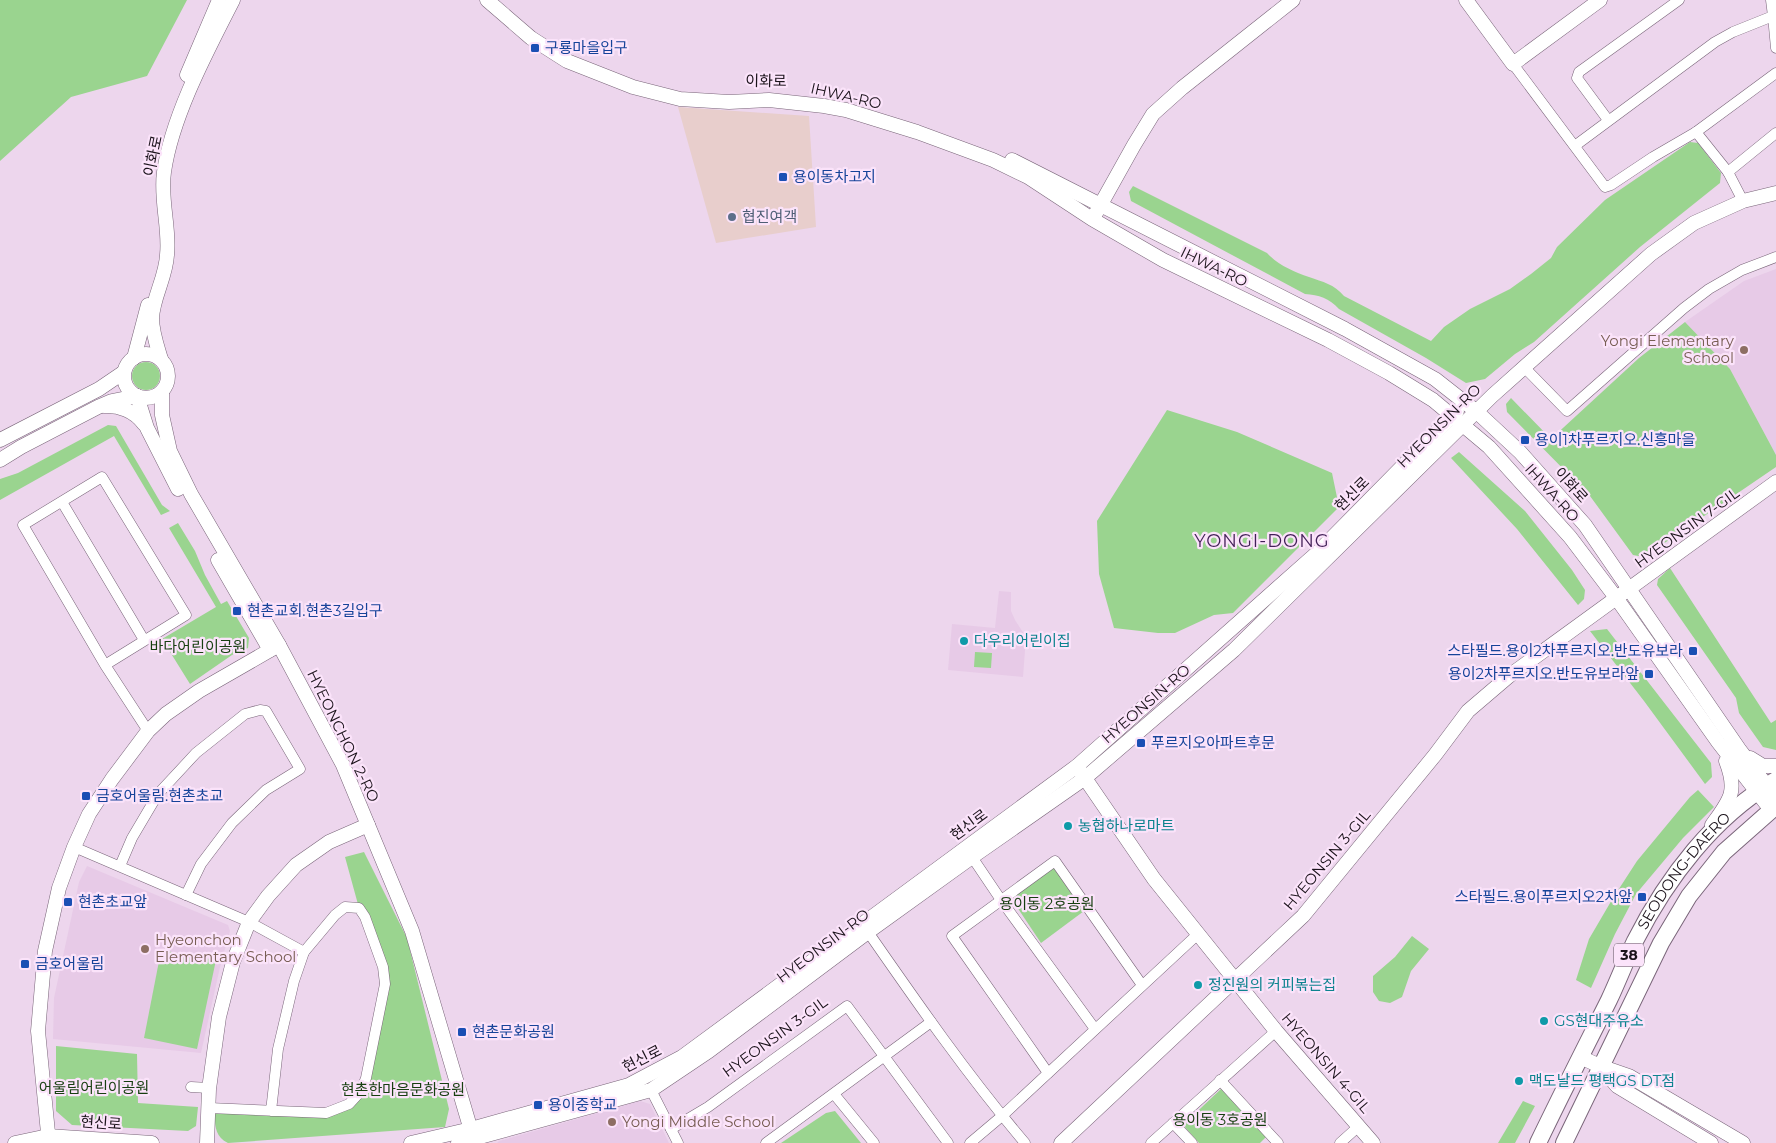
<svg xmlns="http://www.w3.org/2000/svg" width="1776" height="1143" font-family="Montserrat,'Noto Sans KR',sans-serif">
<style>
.built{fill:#e7cae7}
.industrial{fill:#e8cecc}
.green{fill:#9ad48f}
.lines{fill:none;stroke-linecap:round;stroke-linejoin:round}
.street-casing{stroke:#796579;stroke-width:11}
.secondary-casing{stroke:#796579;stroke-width:15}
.primary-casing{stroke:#796579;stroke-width:18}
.street{stroke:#fff;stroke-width:10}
.secondary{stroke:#fff;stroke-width:14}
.primary{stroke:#fff;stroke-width:16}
.transit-dot{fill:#1a4fb4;stroke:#fbe3fa;stroke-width:2}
.service-dot{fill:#5c6f8a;stroke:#fbe3fa;stroke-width:2}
.education-dot{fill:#8d6e63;stroke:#fbe3fa;stroke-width:2}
.culture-dot{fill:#0f9aa8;stroke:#fbe3fa;stroke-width:2}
.labels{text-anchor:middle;stroke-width:4.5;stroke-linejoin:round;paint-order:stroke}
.shield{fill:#fbe3fa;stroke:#5e515e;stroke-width:1}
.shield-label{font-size:14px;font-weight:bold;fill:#1b131b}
.transit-label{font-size:15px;fill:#164399;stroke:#fbe3fa;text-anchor:start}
.street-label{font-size:15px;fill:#1b131b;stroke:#fbe3fa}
.service-label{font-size:15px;fill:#4e5e75;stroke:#fbe3fa;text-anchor:start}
.education-label{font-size:15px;fill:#785e54;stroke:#fbe3fa;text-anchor:start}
.culture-label{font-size:15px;fill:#0d838f;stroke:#fbe3fa;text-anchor:start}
.park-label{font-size:15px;fill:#173f10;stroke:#fbe3fa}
.quarter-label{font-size:18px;letter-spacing:1px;fill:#421f57;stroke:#fbe3fa}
</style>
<rect width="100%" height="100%" fill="#edd6ed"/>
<g class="built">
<path d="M1776,269V455L1730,369L1685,322L1744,281Z"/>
<path d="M999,591L1011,592V611L1015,620L1026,637L1023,677L948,670L952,624L995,628Z"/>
<path d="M87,866L228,925L230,931L220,967L201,1053L53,1039L54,998L79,882Z"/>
<path d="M640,1101L650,1104L669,1143H497L499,1141Z"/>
</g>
<path class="industrial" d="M678,107L809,116L816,227L716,243Z"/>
<g class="green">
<path d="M0,0H187L147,76L71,97L0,161Z"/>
<path d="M1690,142L1698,143L1721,173L1720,183L1640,247L1534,342L1515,354L1485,379L1466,383L1426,358L1339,309C1329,298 1319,295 1305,294L1131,201L1129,192L1133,186L1267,253C1278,265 1294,272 1309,277C1323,282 1334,284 1344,296L1431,341L1444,327L1470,309L1510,289L1531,274L1551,258L1557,247L1605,200Z"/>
<path d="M1685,322L1730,369L1776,455V467L1644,557L1633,555L1590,496L1507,412L1506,404L1511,398L1551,439L1639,358Z"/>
<circle cx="146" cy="376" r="14"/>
<path d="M1167,410L1237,432L1332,473L1339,507L1233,613L1214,615L1175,633H1158L1114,628L1099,574L1097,521Z"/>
<path d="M108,425L116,426L162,505L170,511L161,515L114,436L0,500V479L18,473Z"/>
<path d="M1459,452L1525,511L1572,570L1585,590L1584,599L1578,605L1517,529L1451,458Z"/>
<path d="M178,523L195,551L205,575L221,604L227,601L249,638L248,648L232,655L190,684L162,639L216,607L169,528Z"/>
<path d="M1670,568L1771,723L1776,720V750L1763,747L1739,713L1736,698L1657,585L1658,579Z"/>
<path d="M1607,629L1711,763L1712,777L1705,784L1644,701L1590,631Z"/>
<path d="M975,652L992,653L991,668L974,667Z"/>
<path d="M1698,790L1714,807L1683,838L1636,894L1615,934L1591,988L1576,980L1589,939L1613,898L1637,861L1690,797Z"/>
<path d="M364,852L407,938L449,1109L445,1127L228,1143C213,1136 215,1122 215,1108L326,1113L360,1092L385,984L359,908L345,857Z"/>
<path d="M1054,868L1084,911L1041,943L1011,898Z"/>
<path d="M1412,936L1429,949L1411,971L1402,997L1390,1003L1379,1001L1373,992V976L1395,957Z"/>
<path d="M166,951L216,960L197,1049L144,1038L160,956L162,953Z"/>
<path d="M56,1046L137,1054L138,1103L198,1107L196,1126L188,1131L72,1125L56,1111Z"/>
<path d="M1222,1088L1266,1137L1260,1143H1199L1183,1125Z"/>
<path d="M1523,1101L1535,1106L1515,1143H1498Z"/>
<path d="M835,1111L861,1143H781L826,1113Z"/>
</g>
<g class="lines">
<g class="street-casing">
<g id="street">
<path d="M1776,15L1773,16L1776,48"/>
<path d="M1513,64L1605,187L1611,185L1653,157L1696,132L1776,73"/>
<path d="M1608,120L1577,78L1579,72L1679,0"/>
<path d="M1696,132L1728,172"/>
<path d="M1576,145L1715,42L1733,32L1773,16L1771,0"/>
<path d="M1743,201L1728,172L1776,133"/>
<path d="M1525,368L1567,411L1684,308L1709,289L1742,270L1776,257"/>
<path d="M62,502L144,640"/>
<path d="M105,665L186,615L102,477L23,525L105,665L148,731"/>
<path d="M74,847L249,922L304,952"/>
<path d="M972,857L1001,900L1095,1029"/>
<path d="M120,866L132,838L158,794L196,753L245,714L260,710L266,711L300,769L266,790L232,823L201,864L186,895"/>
<path d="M868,932C918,1004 968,1076 1025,1143"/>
<path d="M1048,1073L952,936L1055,861L1142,985"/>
<path d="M1220,1080L1278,1143"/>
<path d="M191,1087L209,1088"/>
<path d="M651,1090L678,1143"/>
<path d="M834,1094L874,1143"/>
<path d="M209,1108L326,1113L349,1104L361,1091L366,1078L385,984L383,967L365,917L359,908L345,907L335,915L304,952L294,981L278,1049L271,1111"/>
<path d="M1173,1123L1192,1143"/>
<path d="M671,1129L708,1107L847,1006L948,1143"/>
<path d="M766,1143L931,1022"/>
<path d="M970,1143L1002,1116L1198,934"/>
<path d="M1151,1143L1276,1031"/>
<path d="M1340,1143L1359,1126"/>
</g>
</g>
<g class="secondary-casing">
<g id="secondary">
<path d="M487,0L531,38L567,61L633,87L680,99L729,102L769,100L824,106L846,110L917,132L993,160L1028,177L1092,219L1163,260L1328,340L1389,373L1433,400L1489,447L1570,537L1617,599L1718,742L1771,810"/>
<path d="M1466,0L1513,64L1600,0"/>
<path d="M187,75L219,0"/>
<path d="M1012,160L1345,329L1435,379L1477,412L1520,452L1585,525L1739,749L1776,798"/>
<path d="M1096,213L1134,145L1153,114L1182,88L1293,0"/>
<circle cx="146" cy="376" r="22"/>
<path d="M134,358L148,305"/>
<path d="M161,359C157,346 152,332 152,318C153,297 166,277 167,255C170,228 160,200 164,172C172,116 207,51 233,0"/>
<path d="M162,392V415L170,451L191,494L279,645L343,765L412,931L473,1137"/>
<path d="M137,396L147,428L178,489"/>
<path d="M104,406C119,405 135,411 144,424"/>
<path d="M0,440L99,389L124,372"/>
<path d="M0,460L21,447L98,407L112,401L137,396"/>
<path d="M218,560L270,650"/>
<path d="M1750,758L1763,766H1776"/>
<path d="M1080,771L1154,879L1276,1031L1373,1143"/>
<path d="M1712,825C1730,800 1738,792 1726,761"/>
<path d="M1580,1057L1600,1066L1629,1076L1743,1143"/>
<path d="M1601,1067L1617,1086L1711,1143"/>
<path d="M15,1143L48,1136L152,1143"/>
<path d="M49,1143L38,1031L45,951L59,888L74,847L89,814L112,779L148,731L166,714L199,691L279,645"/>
<path d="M207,1143L209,1089L219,1017L233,962L249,922L268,896L296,865L329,842L368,825"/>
<path d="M411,1143L471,1129L629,1085L682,1057L1077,766L1318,552L1457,411"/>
<path d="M458,1143L651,1090L709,1051L868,932L972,857L1085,778L1234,650L1492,396L1651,254L1694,223L1743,201L1776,193"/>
<path d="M1061,1143L1303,916L1435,755L1468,711L1509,676L1776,482"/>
</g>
</g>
<g class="primary-casing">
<g id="primary">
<path id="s1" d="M1538,1143C1561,1095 1585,1048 1609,1000C1618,981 1626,960 1635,941C1667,878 1714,816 1776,780"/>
<path d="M1564,1143L1661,943L1689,896L1724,852L1776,806"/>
</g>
</g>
<use href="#street" class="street"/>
<use href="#secondary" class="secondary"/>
<use href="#primary" class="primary"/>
</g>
<g class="transit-dot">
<rect x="530" y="43" width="10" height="10" rx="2.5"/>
<rect x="778" y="172" width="10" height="10" rx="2.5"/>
<rect x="1520" y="435" width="10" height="10" rx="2.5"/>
<rect x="232" y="606" width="10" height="10" rx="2.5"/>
<rect x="1688" y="646" width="10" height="10" rx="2.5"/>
<rect x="1644" y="669" width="10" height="10" rx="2.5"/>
<rect x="1136" y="738" width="10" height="10" rx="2.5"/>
<rect x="81" y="791" width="10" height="10" rx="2.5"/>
<rect x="1637" y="892" width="10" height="10" rx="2.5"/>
<rect x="63" y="897" width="10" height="10" rx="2.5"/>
<rect x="20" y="959" width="10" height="10" rx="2.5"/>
<rect x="457" y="1027" width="10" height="10" rx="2.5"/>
<rect x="533" y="1100" width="10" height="10" rx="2.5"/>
</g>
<circle class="service-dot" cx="732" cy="217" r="5"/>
<g class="education-dot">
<circle cx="1744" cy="350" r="5"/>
<circle cx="145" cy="949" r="5"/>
<circle cx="612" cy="1122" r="5"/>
</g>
<g class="culture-dot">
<circle cx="964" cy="641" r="5"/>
<circle cx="1068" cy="826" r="5"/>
<circle cx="1198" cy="985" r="5"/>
<circle cx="1544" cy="1021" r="5"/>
<circle cx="1519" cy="1081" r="5"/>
</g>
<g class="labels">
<rect class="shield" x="1614" y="943.5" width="30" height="23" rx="4"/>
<g class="shield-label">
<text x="1629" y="960">38</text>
</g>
<g class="transit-label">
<text x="545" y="53">구룡마을입구</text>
<text x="793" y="182">용이동차고지</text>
<text x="1535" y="445">용이1차푸르지오.신흥마을</text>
<text x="247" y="616">현촌교회.현촌3길입구</text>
<text x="1683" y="656" text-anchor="end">스타필드.용이2차푸르지오.반도유보라</text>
<text x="1639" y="679" text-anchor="end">용이2차푸르지오.반도유보라앞</text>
<text x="1151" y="748">푸르지오아파트후문</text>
<text x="96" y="801">금호어울림.현촌초교</text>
<text x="1632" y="902" text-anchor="end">스타필드.용이푸르지오2차앞</text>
<text x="78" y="907">현촌초교앞</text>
<text x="35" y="969">금호어울림</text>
<text x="472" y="1037">현촌문화공원</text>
<text x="548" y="1110">용이중학교</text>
</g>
<g class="street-label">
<text transform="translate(766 81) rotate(1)" y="5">이화로</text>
<text transform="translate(846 96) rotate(13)" y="5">IHWA-RO</text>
<text transform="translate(153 156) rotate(-78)" y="5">이화로</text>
<text transform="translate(1214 267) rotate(26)" y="5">IHWA-RO</text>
<text transform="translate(1439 426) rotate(-45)" y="5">HYEONSIN-RO</text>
<text transform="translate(1571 485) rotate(48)" y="5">이화로</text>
<text transform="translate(1552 493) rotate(48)" y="5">IHWA-RO</text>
<text transform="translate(1352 494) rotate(-45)" y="5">현신로</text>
<text transform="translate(1687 528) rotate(-36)" y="5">HYEONSIN 7-GIL</text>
<text transform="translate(1146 704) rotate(-41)" y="5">HYEONSIN-RO</text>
<text transform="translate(343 736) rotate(64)" y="5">HYEONCHON 2-RO</text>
<text transform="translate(969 825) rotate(-36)" y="5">현신로</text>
<text transform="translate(1327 860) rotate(-50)" y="5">HYEONSIN 3-GIL</text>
<text dy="5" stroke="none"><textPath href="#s1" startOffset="310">SEODONG-DAERO</textPath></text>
<text transform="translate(823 946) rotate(-37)" y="5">HYEONSIN-RO</text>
<text transform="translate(775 1037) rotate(-36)" y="5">HYEONSIN 3-GIL</text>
<text transform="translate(642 1059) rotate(-27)" y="5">현신로</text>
<text transform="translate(1326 1063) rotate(49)" y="5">HYEONSIN 4-GIL</text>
<text transform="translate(101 1123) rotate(4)" y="5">현신로</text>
</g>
<g class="service-label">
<text x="742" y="222">협진여객</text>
</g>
<g class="education-label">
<text x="1734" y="346" text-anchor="end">Yongi Elementary<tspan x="1734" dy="17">School</tspan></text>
<text x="155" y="945">Hyeonchon<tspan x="155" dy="17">Elementary School</tspan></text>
<text x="622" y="1127">Yongi Middle School</text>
</g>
<g class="culture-label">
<text x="974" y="646">다우리어린이집</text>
<text x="1078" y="831">농협하나로마트</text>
<text x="1208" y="990">정진원의 커피볶는집</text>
<text x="1554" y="1026">GS현대주유소</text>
<text x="1529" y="1086">맥도날드 평택GS DT점</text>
</g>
<g class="park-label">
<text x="198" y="652">바다어린이공원</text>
<text x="1047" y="909">용이동 2호공원</text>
<text x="94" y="1093">어울림어린이공원</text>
<text x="403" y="1095">현촌한마음문화공원</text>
<text x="1220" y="1125">용이동 3호공원</text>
</g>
<g class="quarter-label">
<text x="1262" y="547">YONGI-DONG</text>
</g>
</g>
</svg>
